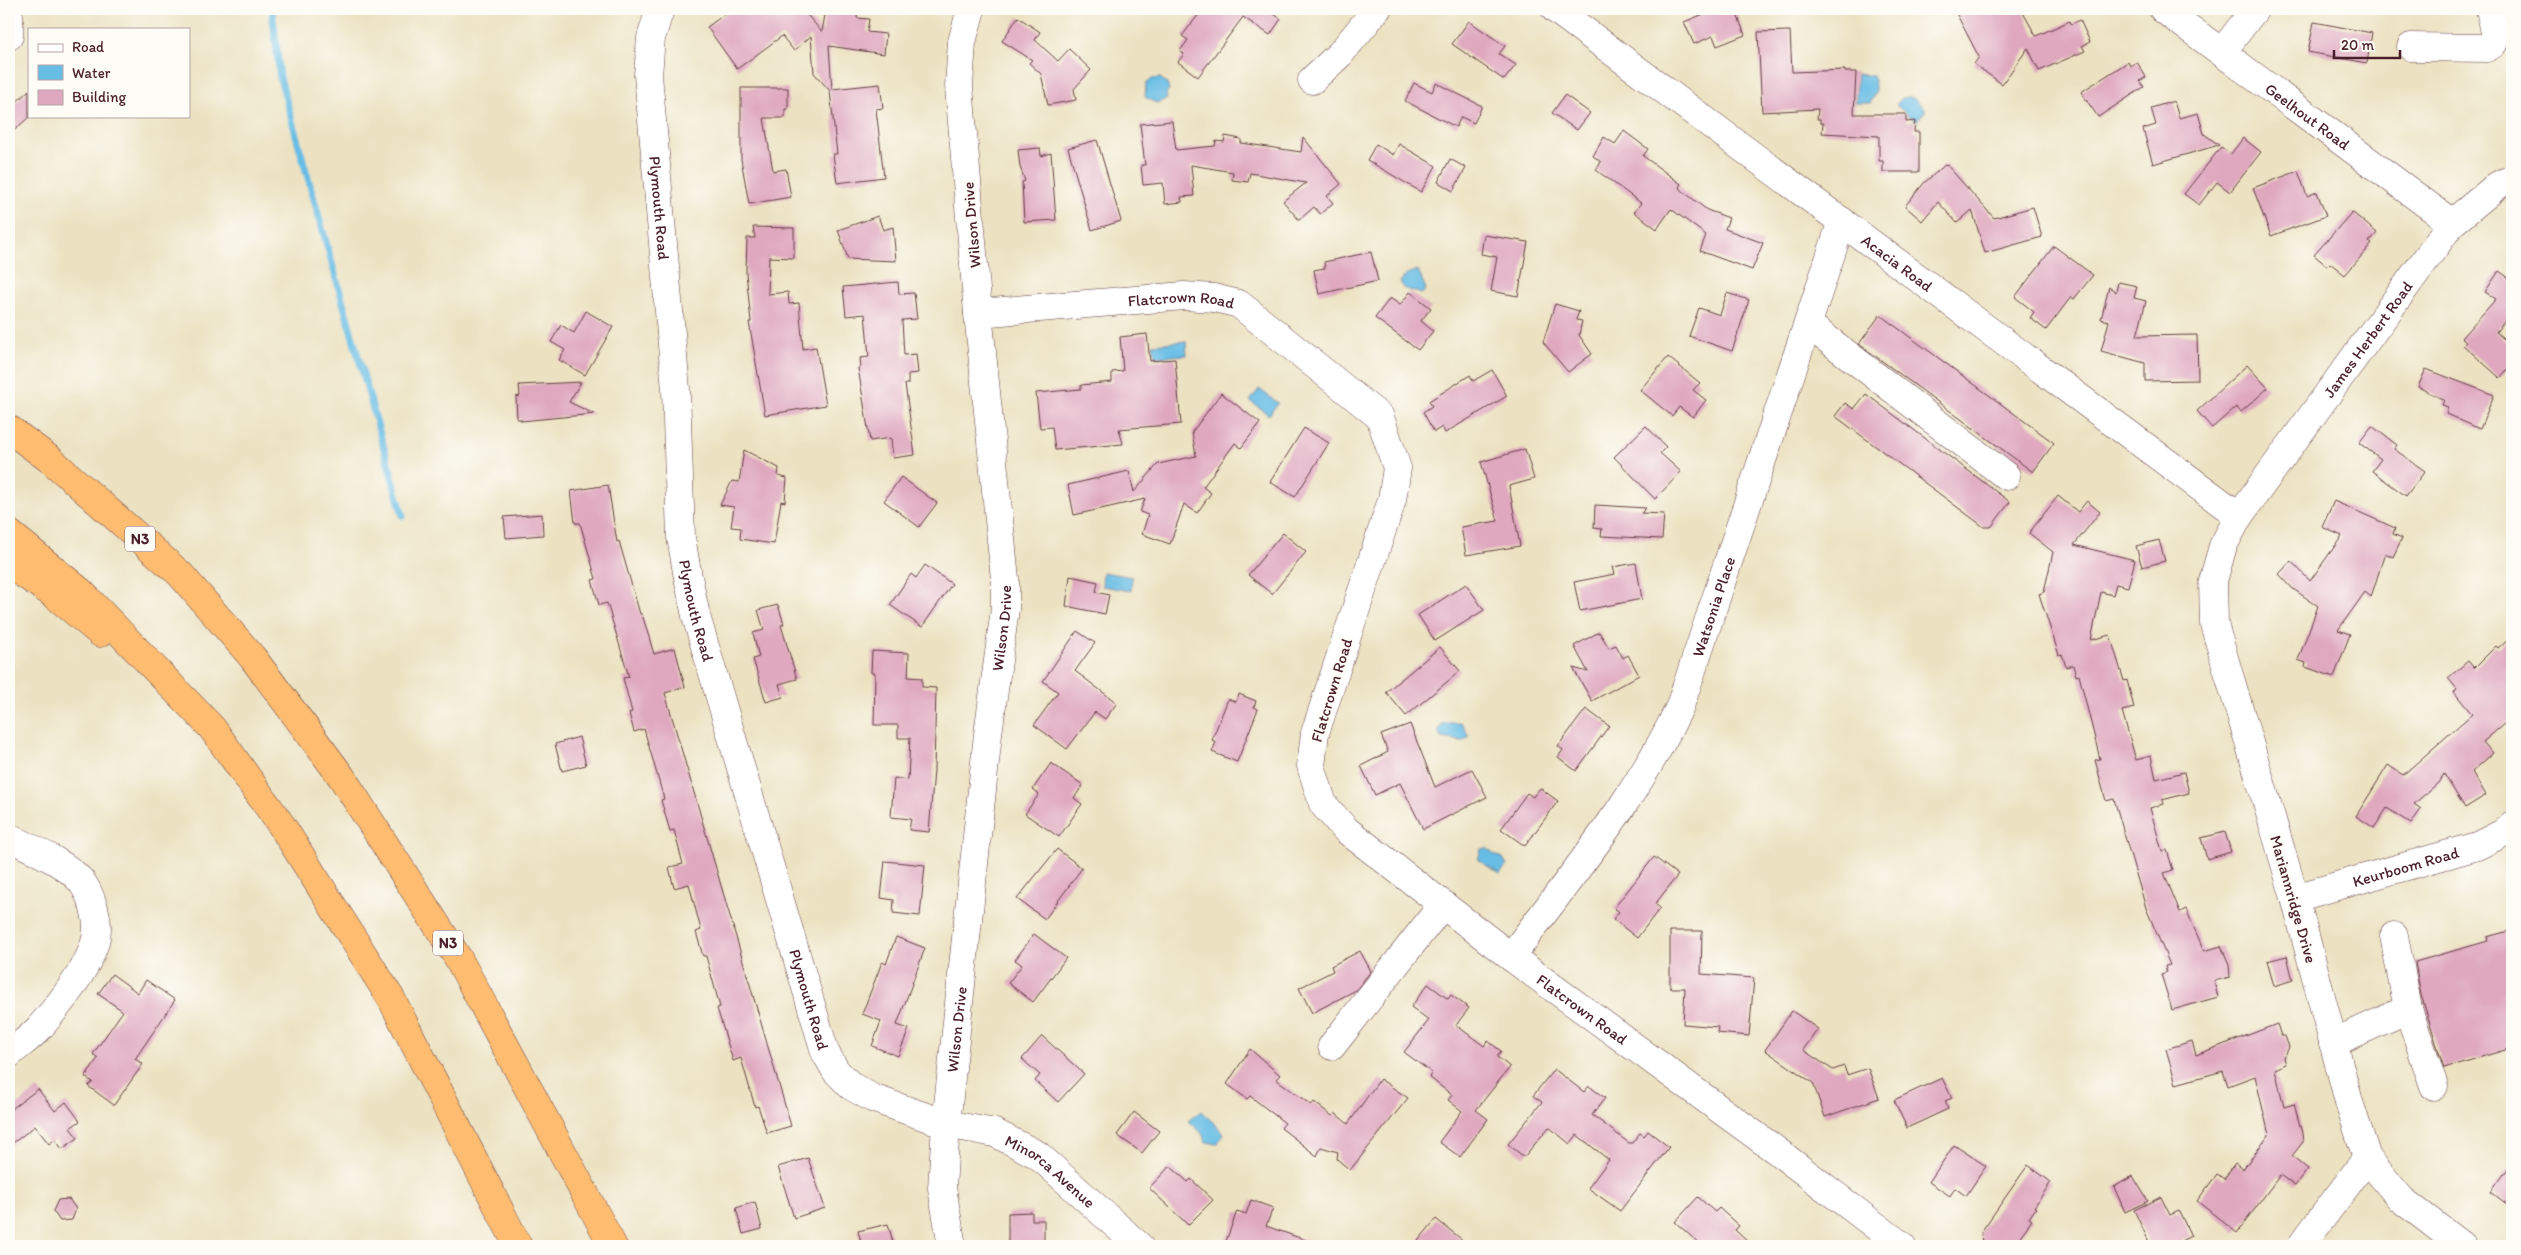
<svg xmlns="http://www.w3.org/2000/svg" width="2521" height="1255" font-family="Itim,sans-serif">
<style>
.water{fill:#68bde5;stroke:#596e88}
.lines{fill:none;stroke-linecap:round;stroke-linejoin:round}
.stream{stroke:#68bde5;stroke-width:7}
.building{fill:#dfa8bf}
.minor-casing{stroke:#623c42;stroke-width:29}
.highway-casing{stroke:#623c42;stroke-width:29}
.minor{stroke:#fff;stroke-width:28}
.highway{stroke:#fdbc6f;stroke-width:28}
.labels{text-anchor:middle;stroke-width:5;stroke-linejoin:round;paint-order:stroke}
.shield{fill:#fdfcf7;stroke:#806168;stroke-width:1}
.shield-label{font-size:15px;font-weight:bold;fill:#4a1f2b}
.street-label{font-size:16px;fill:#4a1f2b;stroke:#fdfcf7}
</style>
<rect width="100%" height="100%" fill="#fdfcf7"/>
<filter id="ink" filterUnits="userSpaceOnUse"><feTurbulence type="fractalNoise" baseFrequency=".02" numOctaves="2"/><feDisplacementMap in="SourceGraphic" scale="10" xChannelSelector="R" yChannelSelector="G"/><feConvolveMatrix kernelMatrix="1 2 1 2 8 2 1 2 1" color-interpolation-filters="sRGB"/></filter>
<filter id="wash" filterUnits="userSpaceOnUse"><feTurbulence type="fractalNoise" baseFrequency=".0096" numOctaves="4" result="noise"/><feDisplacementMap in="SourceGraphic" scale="20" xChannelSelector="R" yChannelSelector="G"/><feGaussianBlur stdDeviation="1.12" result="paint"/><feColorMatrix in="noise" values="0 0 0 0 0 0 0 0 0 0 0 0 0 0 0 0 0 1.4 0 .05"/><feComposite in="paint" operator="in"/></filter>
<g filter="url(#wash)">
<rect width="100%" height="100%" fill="#ece2c1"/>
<g class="water">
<path d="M1857,74L1873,76L1876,92L1870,103H1856Z"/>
<path d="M1160,78L1167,83L1169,91L1166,93L1167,99L1156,103L1145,97L1146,84L1152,79Z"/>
<path d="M1909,97L1915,99L1926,110L1918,120L1913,119L1896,105L1902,98Z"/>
<path d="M1418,270L1426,289L1422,294L1405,289L1400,282L1407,274Z"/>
<path d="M1186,341L1187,355L1155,357L1153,344Z"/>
<path d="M1259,389L1278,403L1269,415L1250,401Z"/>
<path d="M1103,572L1132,577L1131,591L1102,586Z"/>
<path d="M1443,723H1462L1469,737L1463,741L1441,738L1438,730Z"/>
<path d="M1487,848L1493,854L1503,858L1507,865L1500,874L1478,860L1481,849Z"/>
<path d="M1201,1111L1224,1133L1217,1144L1206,1142L1201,1132L1188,1121Z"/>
</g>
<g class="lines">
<path class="stream" d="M272,9L280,78L403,516"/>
</g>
<g id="blocks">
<g class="building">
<path d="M732,9H802L822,32L826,9H858L857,18L869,19L867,32L886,34L884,54L829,46L832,89L880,84L883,108L876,109L884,177L837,183L833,154H837L830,91L814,73L811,36L794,51L782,36L737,69L707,27Z"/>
<path d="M1203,9H1267L1281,19L1270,35L1243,17L1198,77L1178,62L1184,54L1180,51L1188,40L1182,36Z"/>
<path d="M1702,9H1735L1745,35L1717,46L1713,36L1694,44L1684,22L1704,14Z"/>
<path d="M1954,9H2021L2036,36L2070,21L2071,24L2080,20L2090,42L2082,46L2085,51L2039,71L2028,48L2002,84L1974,64L1979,57Z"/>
<path d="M1018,17L1040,32L1035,40L1058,61L1069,49L1091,70L1074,89L1076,100L1048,105L1041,74L1029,63L1032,60L1002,41Z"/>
<path d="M1469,21L1505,46L1499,54L1516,65L1504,80L1452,44Z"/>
<path d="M2314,22L2372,33L2367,63L2308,52Z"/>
<path d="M1790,31L1792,72L1845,70V72H1856L1854,114H1906V122L1915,121L1914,132H1919V172H1883V161H1879V136L1822,133L1823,123H1820V119H1817L1818,109L1762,112L1758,32Z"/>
<path d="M2128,62L2130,66L2137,62L2146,77L2140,81L2144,87L2098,117L2081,92Z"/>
<path d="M1414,83L1432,92L1436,83L1482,106L1474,123L1461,117L1456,127L1405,101Z"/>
<path d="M741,88H788V109H785V118H764L773,171L786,169L791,197L749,204L741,159Z"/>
<path d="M29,90V117L9,135V109Z"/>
<path d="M1565,95L1590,113L1577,130L1552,113Z"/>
<path d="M2174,101L2179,118L2198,113L2204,134L2219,145L2153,164L2143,129L2156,125L2151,108Z"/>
<path d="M1172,121L1176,150L1215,146L1216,141L1224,142L1225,136L1241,139V143L1301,152L1303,137L1341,184L1327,196L1333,203L1320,214L1314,207L1299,220L1283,201L1306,183L1250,173L1248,182L1232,180L1233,172L1191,165L1194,196L1181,197L1182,202L1165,204L1163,183L1143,185L1141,165H1145L1140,124Z"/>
<path d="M1624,131L1648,149L1643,156L1681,184L1679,187L1684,192L1707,210L1729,218L1725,229L1763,243L1752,270L1700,251L1706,235L1671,209L1657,229L1634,212L1641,203L1596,170L1601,162L1593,156L1604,137L1615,144Z"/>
<path d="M2243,138L2261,152L2230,192L2217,182L2199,205L2184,194L2221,147L2231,154Z"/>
<path d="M1097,140L1121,221L1092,230L1068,148Z"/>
<path d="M1376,144L1393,155L1399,144L1436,166L1421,192L1367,160Z"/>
<path d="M1040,148L1041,156L1051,153L1056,220L1024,222L1022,182L1025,181L1020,167L1018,150Z"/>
<path d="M1450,159L1466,168L1453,191L1438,182Z"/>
<path d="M1946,164L1994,218L2033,207L2042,237L1985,253L1972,210L1957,223L1938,202L1922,221L1905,206L1924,183Z"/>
<path d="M2298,171L2307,196L2317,192L2326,216L2271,236L2253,188Z"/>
<path d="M2352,212L2377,233L2369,242L2372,244L2345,275L2330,263L2327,266L2314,255Z"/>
<path d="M878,216L883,230L893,227L896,261L848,259L838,230Z"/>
<path d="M753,227L794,228V258L769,257L768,294L788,292L789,304L799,303L803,349L816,347L826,405L765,415L749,322H751L746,272L747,238H755Z"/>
<path d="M1484,235L1528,242L1518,296L1491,291L1497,257L1481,254Z"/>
<path d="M2054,246L2093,275L2074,299L2071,297L2046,330L2030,318L2034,312L2015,297Z"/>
<path d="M1371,252L1378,281L1319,294L1314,270L1325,268L1324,262Z"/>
<path d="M2499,271L2512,280V312L2496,332L2512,346V364L2500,378L2463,345L2466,342L2461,338L2496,299L2485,292Z"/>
<path d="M898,282L899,294L914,293L917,319L902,320L904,355L916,354L918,373L908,374V384H905L915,455L893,458L891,438L870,441L858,368L861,367L860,358L869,357L865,314L846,316L843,287Z"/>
<path d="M2118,282L2137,286L2134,298L2146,301L2137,336L2197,335L2198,380L2145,381V363L2101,351L2109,321L2101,319L2109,287L2116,292Z"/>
<path d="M1410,292L1431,308L1421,321L1433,331L1418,350L1375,318L1390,298L1400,305Z"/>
<path d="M1727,293L1749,300L1732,351L1689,336L1699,308L1720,315Z"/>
<path d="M1555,304L1579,311L1576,320L1582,321L1579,335L1592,354L1568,372L1543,342Z"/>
<path d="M586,311L613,327L585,375L559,360L565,350L551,342L561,325L574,333Z"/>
<path d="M1880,315L2054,443L2033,472L1859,344Z"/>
<path d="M1147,334L1150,361L1175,359L1181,424L1119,429L1123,444L1055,450L1052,427L1040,428L1036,393L1081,389V385L1112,382V372L1123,371L1120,337Z"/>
<path d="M1668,357L1700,383L1693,390L1706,400L1693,417L1679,407L1672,416L1640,390Z"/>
<path d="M2247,365L2268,388L2241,412L2236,407L2212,428L2197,411Z"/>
<path d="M2426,369L2494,395L2480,429L2446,414L2448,407L2442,405L2444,400L2418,387Z"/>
<path d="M1492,370L1507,396L1445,433L1442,427L1434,432L1423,412L1432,406L1429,401L1470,375L1473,381Z"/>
<path d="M581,382L569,402L594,414L521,421V419H517L516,397L520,396L519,385Z"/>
<path d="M1221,393L1260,423L1241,448L1235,443L1203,487L1211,493L1197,513L1184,504L1170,544L1142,534L1148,515L1140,512L1145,499L1074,515L1068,485L1129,471L1134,492L1158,464L1196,456L1192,432Z"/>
<path d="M1866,394L2010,502L1991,527H1984L1835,416L1845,403L1854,409Z"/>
<path d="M1646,426L1666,447L1660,453L1681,472L1655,499L1614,457Z"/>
<path d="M2372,426L2397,445L2394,449L2425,471L2406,496L2372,471L2381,459L2359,443Z"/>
<path d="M1304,428L1329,443L1295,497L1270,482Z"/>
<path d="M1525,449L1534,479L1509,486L1520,546L1466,555L1461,527L1498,521L1481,462Z"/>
<path d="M744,450L779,468L778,476L787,478L785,502L781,501L774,544L740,539L741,528L731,527L734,507L720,505L732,481L739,482Z"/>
<path d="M901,477L937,503L919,527L884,501Z"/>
<path d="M608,485L617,542L619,541L640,614H642L654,654L675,648L685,687L665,693L791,1126L767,1133L758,1106L755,1107L741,1058L733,1061L717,1008L720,1007L706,956H703L696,932L701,930L689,884L674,888L669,867L683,864L674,830L670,831L661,800L664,799L644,729L634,732L629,713L632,712L623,678L629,677L607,603L599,605L592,580L596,579L580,523H575L571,491Z"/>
<path d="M2058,496L2078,512L2087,501L2100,512L2074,545L2135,560L2128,587L2116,584L2113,595L2101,592L2091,640L2110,635L2124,681L2127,680L2134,708L2122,711L2136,760L2151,756L2156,779L2184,772L2189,793L2162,800L2163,804L2150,808L2162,851L2167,850L2173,870L2164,873L2180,912L2186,909L2204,951L2221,946L2229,964L2230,977L2214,981L2218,997L2172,1010L2161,974L2167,972L2165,966L2170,965L2146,908L2114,799L2106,801L2095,760L2100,759L2079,675L2076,676L2073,665L2066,667L2062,654L2059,655L2039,594L2044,592L2053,552L2029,533Z"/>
<path d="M2334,501L2395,528L2393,534L2402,538L2393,557L2385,553L2371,597L2365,592L2338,630L2350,634L2334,677L2305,667L2306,663L2298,660L2318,606L2293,589L2279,574L2291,561L2310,581L2342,536L2322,527Z"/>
<path d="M1595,505L1646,508L1641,513L1664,514L1662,539L1601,536L1602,529L1594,528Z"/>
<path d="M542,514L543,535L506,538L504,517Z"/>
<path d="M1283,533L1306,552L1272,594L1248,575Z"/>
<path d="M2159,540L2165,561L2142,567L2136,546Z"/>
<path d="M1636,563L1642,599L1580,611L1574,582L1615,574L1613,567Z"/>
<path d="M925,565L952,584L922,627L890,605L911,574L916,578Z"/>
<path d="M1070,576L1098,582L1096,592L1109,595L1105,614L1066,606Z"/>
<path d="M1466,584L1484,610L1435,641L1418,615Z"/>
<path d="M778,605L784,624L781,625L797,679L779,684L783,697L766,702L753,659L759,657L753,633L764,630L758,610Z"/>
<path d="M1077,631L1095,643L1075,671L1117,703L1105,719L1095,712L1067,749L1034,725L1058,692L1043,681Z"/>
<path d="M1599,632L1609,648L1616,645L1623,658L1628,655L1639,675L1592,701L1573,668L1588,672L1574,646Z"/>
<path d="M2512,635V717L2483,742L2493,753L2472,772L2486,795L2465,808L2444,774L2438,783L2414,804L2421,809L2411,824L2387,808L2374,828L2356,816L2388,765L2403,775L2472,714L2454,692L2457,689L2448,678L2468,661L2474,668L2496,646L2498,648Z"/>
<path d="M1440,647L1460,671L1406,716L1386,692Z"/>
<path d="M872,651L909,653L908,677L922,678V687L936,688L934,770L929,832L909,830L911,819L891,817L894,778L908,780L910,738H898V725H874L875,673H871Z"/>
<path d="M1239,694L1256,701L1254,707L1258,709L1237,762L1212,752L1216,742L1212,740L1228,699L1236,702Z"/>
<path d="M1586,709L1609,726L1576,771L1558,757L1563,750L1558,746Z"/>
<path d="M1410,724L1435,787L1472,769L1487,797L1423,829L1400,783L1375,795L1361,766L1388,752L1381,735Z"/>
<path d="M579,737L586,765L562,771L555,744Z"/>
<path d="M1051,763L1083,785L1074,798L1082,804L1059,837L1025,814L1039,794L1033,789Z"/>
<path d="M1540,788L1558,801L1525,846L1501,829L1527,793L1533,797Z"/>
<path d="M2225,832L2231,852L2207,859L2201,838Z"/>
<path d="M1057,849L1082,868L1045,919L1017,899Z"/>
<path d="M1654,857L1678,875L1655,904L1660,908L1637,938L1613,919L1619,912L1614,908Z"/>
<path d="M885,861L925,865L920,916L893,913L894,900L881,898Z"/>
<path d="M2512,930V1048L2444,1068L2421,995L2415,962L2488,941L2487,937Z"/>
<path d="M1670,931H1702L1701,974L1754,978L1749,1036L1717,1033L1718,1027L1683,1024L1685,988H1670Z"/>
<path d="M1034,934L1066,958L1033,1002L1008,983L1022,965L1015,960Z"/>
<path d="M896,937L925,948L897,1025L909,1029L898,1056L872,1046L881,1021L862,1014L882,962L886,964Z"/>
<path d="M1360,951L1371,971L1356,990L1312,1013L1299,988L1333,971L1331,966Z"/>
<path d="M2287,956L2293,980L2274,986L2267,961Z"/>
<path d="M112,974L138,993L146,980L175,1000L135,1059L143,1064L114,1105L88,1086L93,1082L85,1077L98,1058L93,1054L123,1011L98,994Z"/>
<path d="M1428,984L1448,999L1451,995L1469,1008L1456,1025L1484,1046L1488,1041L1501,1051L1497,1057L1510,1067L1476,1110L1488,1119L1460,1157L1439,1142L1462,1111L1448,1100L1452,1095L1429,1077L1432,1073L1404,1052L1429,1020L1411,1007Z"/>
<path d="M1792,1011L1818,1029L1803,1050L1833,1070L1844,1066L1847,1075L1868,1068L1879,1098L1825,1117L1813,1083L1765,1050Z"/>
<path d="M2277,1024L2281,1036H2285L2289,1047L2284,1058L2286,1064L2275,1069L2284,1107L2294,1104L2302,1133L2303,1142L2292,1156L2308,1169L2295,1186L2280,1175L2237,1233L2197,1201L2217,1174L2224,1179L2235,1163L2243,1169L2269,1135L2255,1076L2228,1086L2223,1071L2176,1084L2166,1049L2192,1041L2196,1055Z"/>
<path d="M1042,1036L1084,1074L1058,1102L1035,1081L1040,1075L1022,1059Z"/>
<path d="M1250,1049L1280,1075L1276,1079L1311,1105L1314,1102L1332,1116L1335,1113L1348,1124L1380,1079L1408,1098L1350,1170L1337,1159L1338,1152L1321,1147L1317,1156L1281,1128L1285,1123L1250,1096L1247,1099L1227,1084Z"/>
<path d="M1554,1069L1584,1092L1589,1086L1605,1098L1592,1115L1629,1143H1632L1640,1133L1644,1136L1648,1131L1669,1147L1620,1211L1588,1188L1609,1160L1577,1135L1570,1144L1549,1127L1524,1157L1508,1144L1542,1102L1533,1096Z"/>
<path d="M1942,1078L1952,1098L1945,1101L1948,1109L1907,1128L1894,1100Z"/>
<path d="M38,1089L55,1111L66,1102L80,1121L70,1128L78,1138L62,1149L55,1139L49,1144L35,1126L9,1146V1111Z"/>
<path d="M1134,1112L1159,1131L1142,1153L1117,1135Z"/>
<path d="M1954,1145L1986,1166L1966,1196L1955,1188L1950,1196L1929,1182Z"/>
<path d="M808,1158L825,1208L794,1218L778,1167Z"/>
<path d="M2512,1163V1208L2491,1192Z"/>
<path d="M2028,1165L2051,1182L2034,1207L2036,1208L2029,1218L2032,1220L2013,1246H1982L1981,1232Z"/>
<path d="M1170,1166L1188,1182L1191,1179L1213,1200L1188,1225L1149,1188Z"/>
<path d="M2133,1176L2148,1201L2125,1212L2114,1187Z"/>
<path d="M1698,1197L1715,1212L1719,1208L1739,1226L1735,1230L1752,1246H1702L1675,1222Z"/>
<path d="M2161,1197L2170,1215L2179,1211L2191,1236L2181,1241L2184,1246H2151L2134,1210Z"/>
<path d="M69,1199L76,1209L72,1220L60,1221L53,1211L58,1200Z"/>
<path d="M1251,1200L1273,1208L1266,1226L1317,1244V1246H1240L1226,1241L1237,1211L1246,1214Z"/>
<path d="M755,1202L762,1229L743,1234L736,1208Z"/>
<path d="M1032,1212V1220H1044V1246H1008V1213Z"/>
<path d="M1436,1219L1470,1246H1414Z"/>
<path d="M888,1224L894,1246H862L858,1231Z"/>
</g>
</g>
</g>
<g filter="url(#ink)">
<use href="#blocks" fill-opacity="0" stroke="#623c42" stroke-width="1"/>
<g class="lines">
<g class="minor-casing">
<g id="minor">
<path id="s1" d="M660,9L651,38L648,75L676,390L681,537L687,572L696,616L825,1052L836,1071L851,1086L872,1098L946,1124L995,1133L1038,1155L1139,1246"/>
<path id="s2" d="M1555,9L2239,516"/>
<path id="s3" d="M2163,9L2452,223"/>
<path d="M9,16V36"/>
<path d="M2411,47L2487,48L2493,44L2496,37L2490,9"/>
<path d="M2222,52L2255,9"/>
<path d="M1312,80L1340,54L1377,9"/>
<path id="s4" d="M978,313L1184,296L1214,298L1239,304L1380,417L1397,468L1392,500L1315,733L1311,766L1323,804L1346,830L1511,957L1777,1151L1902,1246"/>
<path d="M1809,325L2006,476"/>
<path d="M9,837C30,848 66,863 81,881C90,893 97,912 97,928C98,957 60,1004 41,1026C32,1037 19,1045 9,1054"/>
<path id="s5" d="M2295,898L2477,846L2503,833L2512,825"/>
<path d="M2394,936L2408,1009"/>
<path id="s6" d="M1511,957C1570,876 1638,797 1680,706L1842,221"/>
<path d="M2333,1043L2408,1009L2434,1086"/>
<path d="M1332,1046L1443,904"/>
<path id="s7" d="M952,1246L942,1188L946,1124L988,734L1005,609V579L978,313L959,86L962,42L971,9"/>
<path d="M2301,1246L2367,1158"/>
<path id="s8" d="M2462,1246L2401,1199L2367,1158L2349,1102L2295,898L2214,624L2213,581L2223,546L2239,516L2452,223L2498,185L2512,179"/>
</g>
</g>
<g class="highway-casing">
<g id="highway">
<path d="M9,429L52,461L180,574L253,658L341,776L458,958L613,1246"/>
<path d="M9,533L81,592L212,728L282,826L392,1000L518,1246"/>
<path d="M9,564L56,596L100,633"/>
</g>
</g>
<use href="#minor" class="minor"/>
<use href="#highway" class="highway"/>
</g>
</g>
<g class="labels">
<g class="shield">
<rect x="125" y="526.5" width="30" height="25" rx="4"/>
<rect x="433" y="930.5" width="30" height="25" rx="4"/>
</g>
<g class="shield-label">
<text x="140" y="544">N3</text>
<text x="448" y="948">N3</text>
</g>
<g class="street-label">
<text dy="6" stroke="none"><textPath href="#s3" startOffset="180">Geelhout Road</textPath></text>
<text dy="6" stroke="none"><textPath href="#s1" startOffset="201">Plymouth Road</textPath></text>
<text transform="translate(971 225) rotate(-95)" y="6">Wilson Drive</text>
<text dy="6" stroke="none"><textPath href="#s2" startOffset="426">Acacia Road</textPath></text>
<text dy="6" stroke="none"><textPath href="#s4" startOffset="204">Flatcrown Road</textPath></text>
<text dy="6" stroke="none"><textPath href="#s8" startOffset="1018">James Herbert Road</textPath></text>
<text dy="6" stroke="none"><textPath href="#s6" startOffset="408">Watsonia Place</textPath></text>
<text dy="6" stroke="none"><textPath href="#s1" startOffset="606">Plymouth Road</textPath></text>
<text dy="6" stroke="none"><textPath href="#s7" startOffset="622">Wilson Drive</textPath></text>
<text transform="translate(1331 690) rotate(-73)" y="6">Flatcrown Road</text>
<text dy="6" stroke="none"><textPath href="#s5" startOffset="115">Keurboom Road</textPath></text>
<text transform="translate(2294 899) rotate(74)" y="6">Mariannridge Drive</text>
<text dy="6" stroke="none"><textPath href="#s1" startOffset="1011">Plymouth Road</textPath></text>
<text dy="6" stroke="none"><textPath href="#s4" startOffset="1179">Flatcrown Road</textPath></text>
<text dy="6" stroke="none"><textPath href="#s7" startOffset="218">Wilson Drive</textPath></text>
<text dy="6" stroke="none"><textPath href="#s1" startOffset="1329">Minorca Avenue</textPath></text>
</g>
</g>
<rect width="2521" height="1255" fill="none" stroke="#fdfcf7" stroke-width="30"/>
<rect x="28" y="28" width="162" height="90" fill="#fdfcf7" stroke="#b5a4a5"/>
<rect x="38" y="44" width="25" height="8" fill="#ffffff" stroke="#b5a4a5"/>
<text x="72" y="52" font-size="15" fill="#4a1f2b">Road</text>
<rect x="38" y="65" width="25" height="15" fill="#68bde5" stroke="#b5a4a5"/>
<text x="72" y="78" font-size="15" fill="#4a1f2b">Water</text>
<rect x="38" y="90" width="25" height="15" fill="#dfa8bf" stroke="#b5a4a5"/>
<text x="72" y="102" font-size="15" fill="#4a1f2b">Building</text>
<path d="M2334 50v8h66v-8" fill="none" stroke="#4a1f2b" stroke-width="2.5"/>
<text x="2341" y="50" font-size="15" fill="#4a1f2b" stroke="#fdfcf7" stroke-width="4" paint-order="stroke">20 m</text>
</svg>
